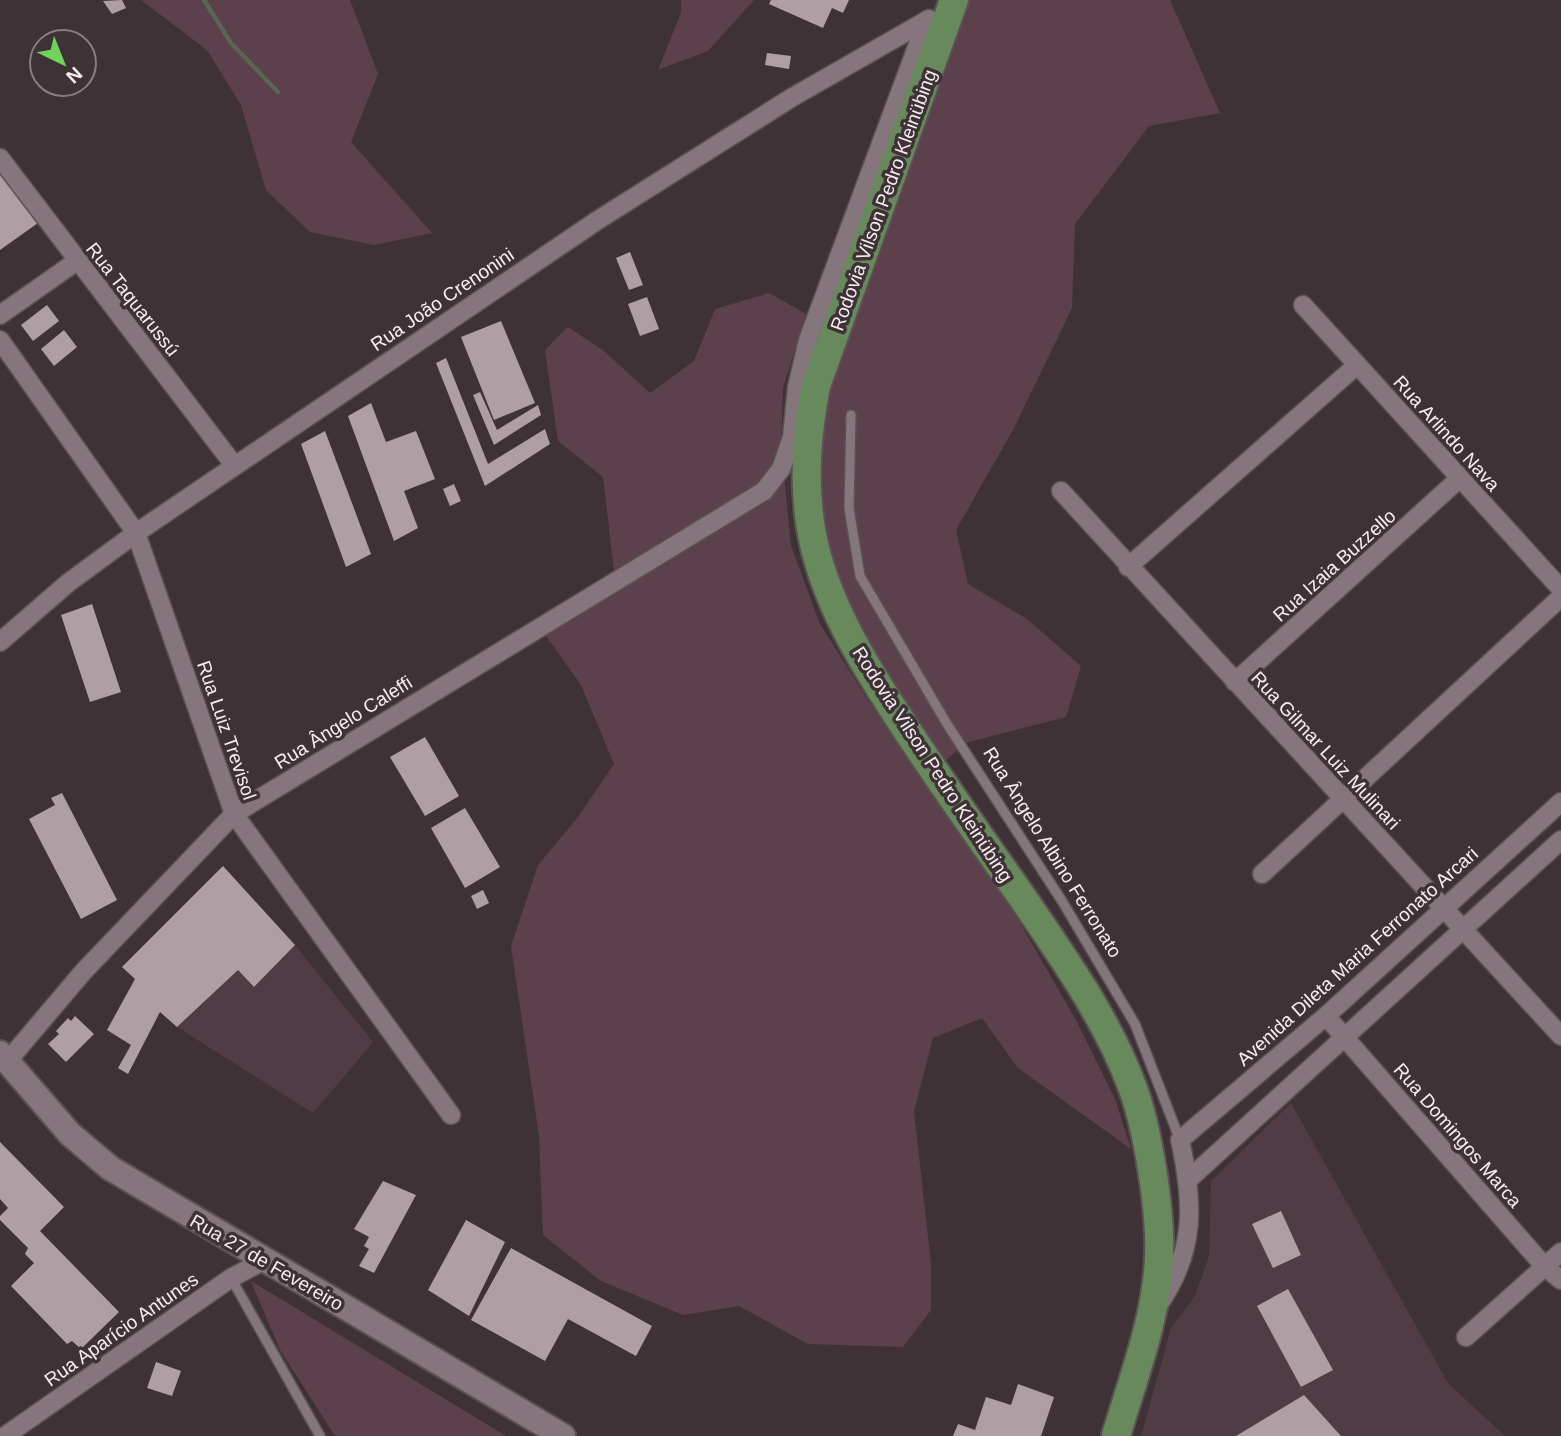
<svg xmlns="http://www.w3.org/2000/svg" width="1561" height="1436" font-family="Arial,sans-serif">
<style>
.built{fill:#4f3c44}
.green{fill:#5c404b}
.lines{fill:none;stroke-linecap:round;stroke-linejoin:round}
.stream{stroke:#5a6555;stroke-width:4.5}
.building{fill:#ae9fa5}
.service-casing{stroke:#5b5155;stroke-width:12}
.minor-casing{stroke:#5b5155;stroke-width:21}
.secondary-casing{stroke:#5b5155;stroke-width:28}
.primary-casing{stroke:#5b5155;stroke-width:32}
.service{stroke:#84767c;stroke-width:9}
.minor{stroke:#84767c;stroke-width:18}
.secondary{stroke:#84767c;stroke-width:24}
.primary{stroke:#67895c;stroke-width:28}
.labels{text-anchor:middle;stroke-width:7;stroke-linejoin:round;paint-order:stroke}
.street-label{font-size:19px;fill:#f5edf0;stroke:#3f3237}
</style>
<rect width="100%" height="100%" fill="#3f3237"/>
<g class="built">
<path d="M295,945L373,1042L313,1113L177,1027L238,970L254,987Z"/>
<path d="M1291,1103L1448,1383L1505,1436H1141L1171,1328L1195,1296L1209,1256L1211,1181Z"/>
</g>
<g class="green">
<path d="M141,0H350L378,74L351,142L432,233L374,245L310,232L266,190L241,105L207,50Z"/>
<path d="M681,0H754L708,51L658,70L681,13Z"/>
<path d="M966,0H1170L1220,113L1149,126L1075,224L1072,308L1014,428L956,530L968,584L1027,619L1081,666L1066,717L965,743L942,764L897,696L842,594L823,536L816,470L829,390Z"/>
<path d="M769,293L806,314L783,388L781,445L791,546L820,624L869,702L1011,907L1077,1022L1115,1099L1131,1149L1018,1068L982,1018L933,1038L914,1111L931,1264V1310L903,1347L808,1344L739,1306L683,1315L601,1281L543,1235L539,1136L511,946L538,865L578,817L614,764L581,685L544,633L616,588L603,477L558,441L545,350L568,327L604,351L650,393L694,361L715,309Z"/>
<path d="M251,1281L506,1436H335L280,1350Z"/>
</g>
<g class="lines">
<path class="stream" d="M204,0L231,43L278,92"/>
</g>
<g class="building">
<path d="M122,0L126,8L112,14L103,1Z"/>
<path d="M771,0H849L843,13L832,8L823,28L769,4Z"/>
<path d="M767,53L791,56L789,69L765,65Z"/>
<path d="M0,170L38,223L0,250Z"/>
<path d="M630,252L643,285L629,290L616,258Z"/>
<path d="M647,297L659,329L640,336L628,304Z"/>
<path d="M47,305L59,321L33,341L21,325Z"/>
<path d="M501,321L535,403L494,420L461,337Z"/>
<path d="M64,330L77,347L54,366L41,349Z"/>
<path d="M446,358L488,464L545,429L550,444L485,486L436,363Z"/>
<path d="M480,392L497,430L538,405L541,415L494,445L473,395Z"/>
<path d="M371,403L386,442L416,431L435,479L404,491L418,528L394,541L348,416Z"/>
<path d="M325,431L371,554L346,567L301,444Z"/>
<path d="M454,484L461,501L450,506L443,489Z"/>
<path d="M92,604L121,692L90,702L61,615Z"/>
<path d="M425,737L459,796L425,816L390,757Z"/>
<path d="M62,793L117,900L81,919L29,819L55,805L51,798Z"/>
<path d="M465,808L500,867L465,888L431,828Z"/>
<path d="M223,866L295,945L254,987L238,970L177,1027L160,1012L128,1074L118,1068L131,1045L107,1030L135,979L122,967Z"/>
<path d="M483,890L489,903L477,909L471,896Z"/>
<path d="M75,1016L94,1034L66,1062L48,1044L59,1034L56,1031L68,1018L71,1021Z"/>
<path d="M0,1142L64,1207L40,1231L119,1312L81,1349L72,1341L67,1344L11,1286L34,1263L25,1254L28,1248L0,1220V1216L8,1208L0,1199Z"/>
<path d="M383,1181L416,1195L374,1273L359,1266L369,1249L364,1246L369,1237L354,1229Z"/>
<path d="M1281,1211L1301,1255L1273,1268L1252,1224Z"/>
<path d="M466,1220L505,1242L469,1316L428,1290Z"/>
<path d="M511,1248L652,1326L636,1356L568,1319L545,1361L471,1320Z"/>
<path d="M1288,1289L1333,1370L1301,1387L1257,1306Z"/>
<path d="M156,1362L181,1371L172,1396L147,1388Z"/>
<path d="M1018,1384L1054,1397L1041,1436H953L958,1424L975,1430L986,1397L1011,1405Z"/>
<path d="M1304,1395L1341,1436H1236Z"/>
</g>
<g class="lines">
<g class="service-casing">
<g id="service">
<path d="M851,415L849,508L860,576L947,724L1062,901L1135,1024L1180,1140"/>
<path d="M231,1278L320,1436"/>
</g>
</g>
<g class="minor-casing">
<g id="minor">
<path d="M0,158L234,465"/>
<path d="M1303,305L1561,589"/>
<path d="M0,315L77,261"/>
<path d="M0,340L136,533L234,814L451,1115"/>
<path d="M1061,491L1561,1036"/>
<path d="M1128,567L1357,365"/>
<path d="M0,642L68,583L136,533L598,220L791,98L929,19"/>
<path d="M1235,682L1460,478"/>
<path d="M1262,874L1561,597"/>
<path d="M1326,1016L1545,1267L1561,1280"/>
<path d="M6,1063L83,972L234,814L764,491L781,469L792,437L797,387L808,340L927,20"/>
<path d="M1189,1179L1561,840"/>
<path d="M1157,1307C1196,1252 1194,1204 1180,1140L1326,1016L1561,802"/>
<path d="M1466,1337L1561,1252"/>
<path d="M5,1436L231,1278L263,1261"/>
</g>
</g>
<g class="secondary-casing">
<path id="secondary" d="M0,1053L70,1134L110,1168L563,1436"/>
</g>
<g class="primary-casing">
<path id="primary" d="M954,0L816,386C807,434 803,480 811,529C823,599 863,663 901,721C940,781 981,839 1022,897C1063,957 1106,1017 1132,1086C1148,1128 1161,1212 1159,1257C1157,1318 1133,1378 1116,1436"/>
</g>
<use href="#service" class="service"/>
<use href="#minor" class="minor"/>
<use href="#secondary" class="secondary"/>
<use href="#primary" class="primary"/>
</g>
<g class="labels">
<g class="street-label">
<text transform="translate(883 200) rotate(-70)" y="7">Rodovia Vilson Pedro Kleinübing</text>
<text transform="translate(133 299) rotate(52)" y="7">Rua Taquarussú</text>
<text transform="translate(442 299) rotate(-34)" y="7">Rua João Crenonini</text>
<text transform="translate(1447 433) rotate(48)" y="7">Rua Arlindo Nava</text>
<text transform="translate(1334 565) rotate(-42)" y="7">Rua Izaia Buzzello</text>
<text transform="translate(343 722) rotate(-32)" y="7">Rua Ângelo Caleffi</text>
<text transform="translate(227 730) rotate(71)" y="7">Rua Luiz Trevisol</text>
<text transform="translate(1326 750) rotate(47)" y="7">Rua Gilmar Luiz Mulinari</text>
<text transform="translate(933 764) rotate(57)" y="7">Rodovia Vilson Pedro Kleinübing</text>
<text transform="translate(1053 852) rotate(58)" y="7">Rua Ângelo Albino Ferronato</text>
<text transform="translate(1357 956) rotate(-42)" y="7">Avenida Dileta Maria Ferronato Arcari</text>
<text transform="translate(1458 1135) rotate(49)" y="7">Rua Domingos Marca</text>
<text transform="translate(267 1262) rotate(30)" y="7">Rua 27 de Fevereiro</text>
<text transform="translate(121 1329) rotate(-35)" y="7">Rua Aparício Antunes</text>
</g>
</g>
<g transform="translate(63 63) rotate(137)"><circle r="33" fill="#3f3237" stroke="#887d81" stroke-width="2"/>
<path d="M0-5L12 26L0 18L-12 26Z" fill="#71d25e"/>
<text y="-10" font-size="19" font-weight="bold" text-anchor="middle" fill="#f5edf0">N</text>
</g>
</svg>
